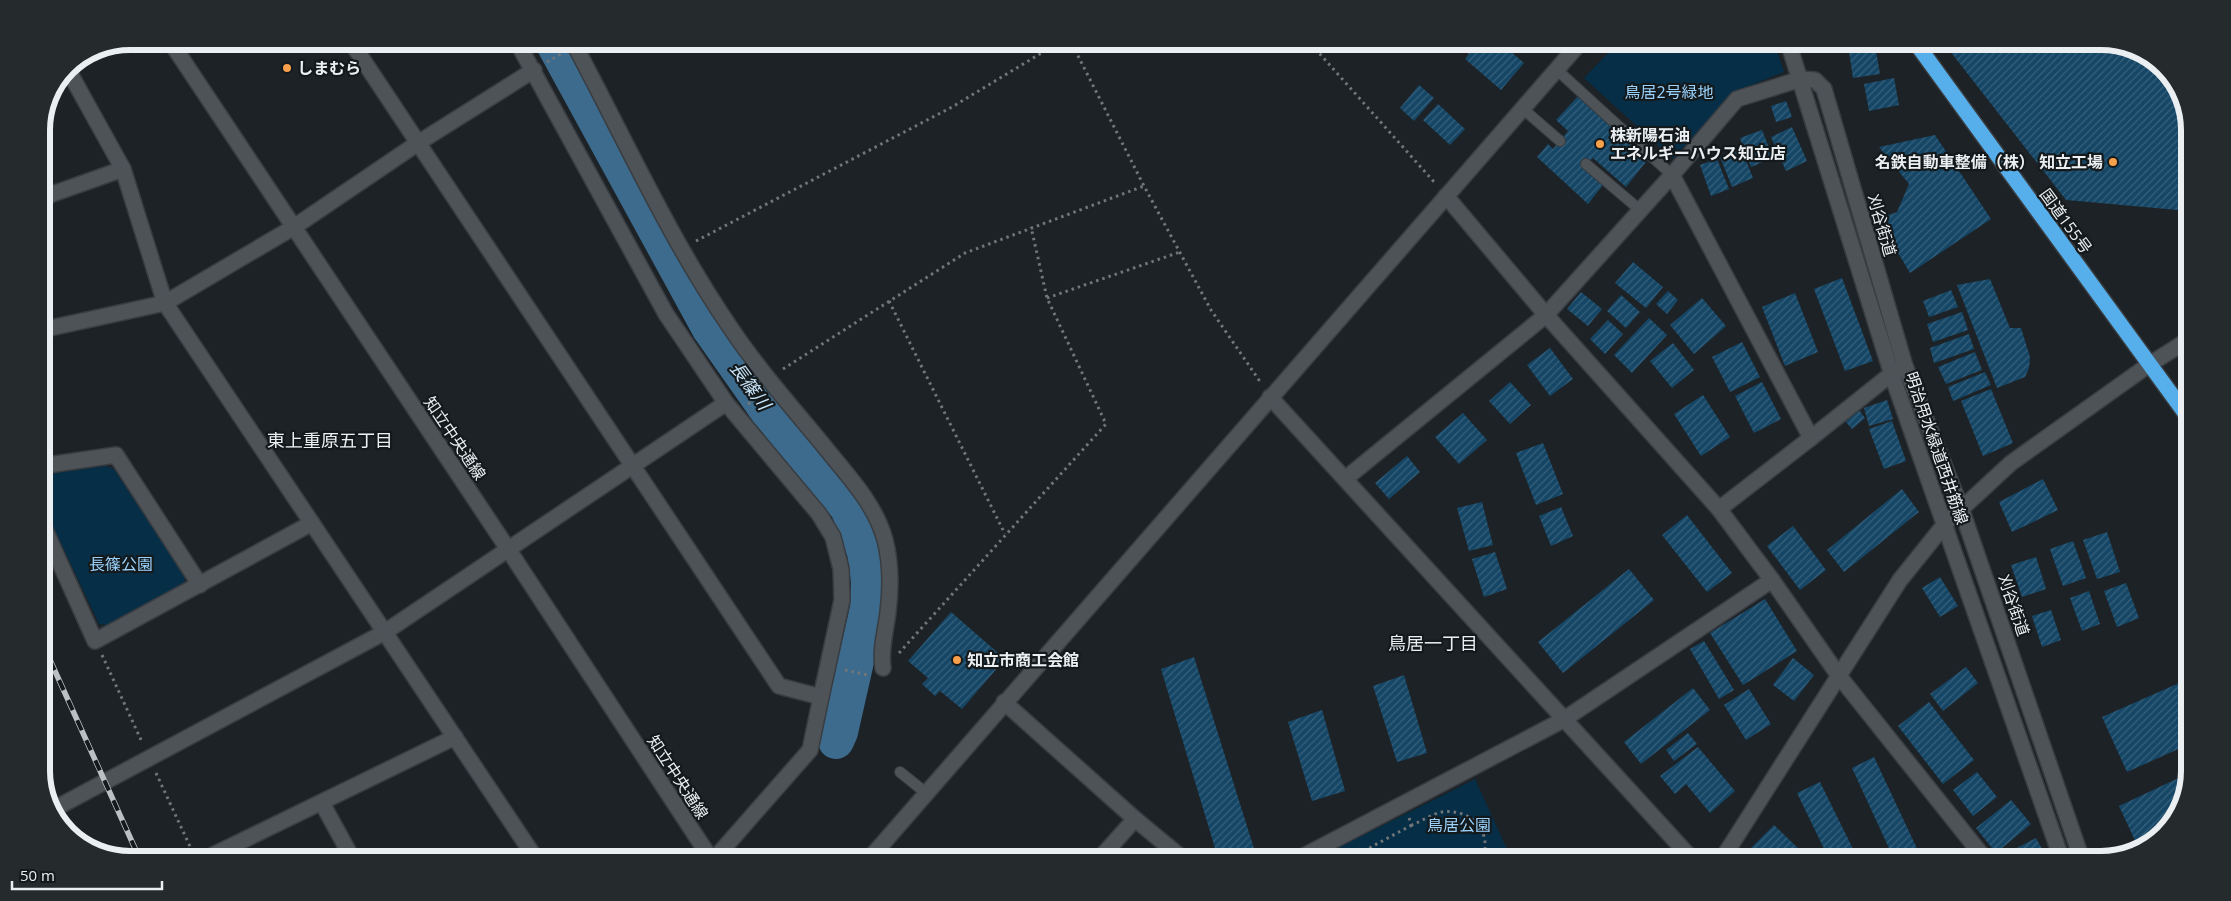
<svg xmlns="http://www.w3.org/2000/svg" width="2231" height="901" font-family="'Open Sans','Noto Sans JP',sans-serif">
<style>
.green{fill:#062f47}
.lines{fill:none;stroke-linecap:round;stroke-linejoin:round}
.river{stroke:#3c6b8d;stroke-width:36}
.building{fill:url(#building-hatch)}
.lane-casing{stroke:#393d41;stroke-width:12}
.street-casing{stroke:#393d41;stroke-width:18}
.secondary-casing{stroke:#393d41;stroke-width:18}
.highway-casing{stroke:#393d41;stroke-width:18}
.path{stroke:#727679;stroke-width:3;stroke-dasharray:2.5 4;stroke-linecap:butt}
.lane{stroke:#4e5358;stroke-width:10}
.street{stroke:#4e5358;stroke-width:15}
.secondary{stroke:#4e5358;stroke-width:15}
.highway{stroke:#56afeb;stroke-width:15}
.rail-casing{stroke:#bdc0c3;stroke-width:5.5}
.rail{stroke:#14191c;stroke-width:4;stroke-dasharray:11;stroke-linecap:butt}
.poi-dot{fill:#f9a04c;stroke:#14191c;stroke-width:2}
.labels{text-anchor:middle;stroke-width:4.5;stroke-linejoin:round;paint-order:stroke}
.poi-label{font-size:16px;font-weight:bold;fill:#eceff2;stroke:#14191c;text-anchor:start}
.park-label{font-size:16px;fill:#9ad3fd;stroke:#14191c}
.street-label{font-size:16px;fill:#eceff2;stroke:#14191c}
.water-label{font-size:18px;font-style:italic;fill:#c8e4f9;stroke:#14191c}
.neighbourhood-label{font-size:18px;fill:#eceff2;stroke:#14191c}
.rim{fill:none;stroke:#eceff2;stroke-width:6}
</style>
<defs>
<pattern id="building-hatch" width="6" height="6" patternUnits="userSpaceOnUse" patternTransform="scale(1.25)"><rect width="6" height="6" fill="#154665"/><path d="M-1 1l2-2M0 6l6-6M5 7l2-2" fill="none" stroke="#37617c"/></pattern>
</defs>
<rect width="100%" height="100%" fill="#1d2226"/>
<g class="green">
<path d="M1616,45H1775L1784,72L1732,93L1673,159L1584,78Z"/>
<path d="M105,466L114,469L185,577L184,585L107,625L99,624L41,501V475Z"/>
<path d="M1475,779L1511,858H1328L1326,854Z"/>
</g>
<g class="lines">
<path class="river" d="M553,42L710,329L767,410L848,508L865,552L869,582L868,608L840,732L836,741"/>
</g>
<g class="building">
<path d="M1466,44L1503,45L1524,63L1501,90L1465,59L1469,54L1462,49Z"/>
<path d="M1848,45H1875L1880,74L1853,78Z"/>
<path d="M1946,46H2130L2171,76L2190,124L2189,211L2066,200Z"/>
<path d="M1894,78L1899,105L1869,111L1864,84Z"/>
<path d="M1419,85L1434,98L1414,121L1400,108Z"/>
<path d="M1579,95L1649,158L1626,187L1593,158L1583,167L1603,185L1588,204L1537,157L1548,144L1553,149L1568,131L1556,120Z"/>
<path d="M1786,101L1792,117L1776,122L1771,106Z"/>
<path d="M1438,104L1465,129L1450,145L1423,120Z"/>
<path d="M1792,127L1807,161L1786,171L1771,137Z"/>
<path d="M1762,130L1773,158L1751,167L1740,138Z"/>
<path d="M1935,135L1991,219L1910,273L1878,219L1897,212L1909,184L1879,147Z"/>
<path d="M1741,148L1753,178L1732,187L1720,157Z"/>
<path d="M1717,159L1729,189L1711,196L1700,165Z"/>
<path d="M1633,262L1663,287L1646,308L1615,283Z"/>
<path d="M1842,278L1873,361L1845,371L1814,289Z"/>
<path d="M1990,279L2010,328H2021L2030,357L2029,368L2025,377L1997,388L1957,285Z"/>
<path d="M1951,290L1958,307L1929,317L1923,301Z"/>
<path d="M1668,291L1678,300L1667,314L1656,304Z"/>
<path d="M1581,292L1602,309L1588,326L1567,309Z"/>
<path d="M1795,293L1818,352L1785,366L1762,307Z"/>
<path d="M1621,295L1640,312L1626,328L1607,311Z"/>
<path d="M1702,298L1726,326L1694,354L1670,325Z"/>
<path d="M1962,312L1968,330L1933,342L1927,324Z"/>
<path d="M1649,318L1667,335L1632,373L1614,355Z"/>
<path d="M1608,320L1623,334L1605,354L1590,339Z"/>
<path d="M1969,334L1974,349L1934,363L1930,348Z"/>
<path d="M1742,342L1760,377L1730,392L1712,357Z"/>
<path d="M1673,343L1694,370L1672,388L1650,361Z"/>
<path d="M1550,348L1573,379L1550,396L1527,365Z"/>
<path d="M1975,352L1982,370L1946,384L1938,367Z"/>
<path d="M1985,372L1991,385L1953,401L1948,387Z"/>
<path d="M1510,382L1531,405L1510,424L1489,401Z"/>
<path d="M1762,382L1781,419L1754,433L1735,396Z"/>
<path d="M1991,389L2013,443L1983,456L1961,401Z"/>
<path d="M1703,395L1730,437L1701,456L1674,414Z"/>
<path d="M1887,400L1893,419L1869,426L1864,408Z"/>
<path d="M1859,410L1865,418L1852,429L1845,421Z"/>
<path d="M1463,413L1487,440L1459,464L1435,437Z"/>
<path d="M1892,421L1906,461L1884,469L1869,429Z"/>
<path d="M1543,443L1563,494L1536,505L1516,453Z"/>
<path d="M1407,456L1420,472L1389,499L1375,483Z"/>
<path d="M2043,479L2058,510L2012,532L1999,502Z"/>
<path d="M1902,489L1919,512L1844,572L1827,550Z"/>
<path d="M1482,502L1493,545L1469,551L1457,508Z"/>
<path d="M1561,507L1573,536L1551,546L1539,516Z"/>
<path d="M1687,515L1732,573L1707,592L1662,535Z"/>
<path d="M1793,526L1826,570L1800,590L1767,546Z"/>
<path d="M2107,532L2120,572L2097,579L2083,540Z"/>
<path d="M2073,541L2086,578L2063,586L2050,549Z"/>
<path d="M1495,552L1507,589L1484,597L1472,559Z"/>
<path d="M2036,557L2046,589L2022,597L2011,565Z"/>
<path d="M1629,569L1654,600L1563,673L1538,642Z"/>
<path d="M1940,577L1958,606L1940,617L1922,588Z"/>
<path d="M2126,583L2139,618L2117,627L2104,591Z"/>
<path d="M2089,591L2100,624L2082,631L2070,598Z"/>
<path d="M1765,599L1797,651L1743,685L1710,633Z"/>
<path d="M2051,610L2061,640L2042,647L2032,616Z"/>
<path d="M951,612L1005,659L962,709L940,691L935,696L922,684L928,678L908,661Z"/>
<path d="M1704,641L1734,690L1719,699L1690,649Z"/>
<path d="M1194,657L1257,858H1218L1161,669Z"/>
<path d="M1793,658L1814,675L1794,701L1773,685Z"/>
<path d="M1966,667L1978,683L1943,711L1930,694Z"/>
<path d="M1404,675L1427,753L1397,762L1373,686Z"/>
<path d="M2186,680L2185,746L2127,772L2102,717Z"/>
<path d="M1693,688L1710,710L1641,764L1624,742Z"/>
<path d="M1749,689L1771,724L1746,740L1724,705Z"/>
<path d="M1929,702L1974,760L1943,784L1898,726Z"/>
<path d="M1322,710L1345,791L1312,801L1288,722Z"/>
<path d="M1688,733L1697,744L1674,761L1666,750Z"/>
<path d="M1698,747L1735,791L1710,813L1686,784L1675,794L1660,776Z"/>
<path d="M1874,757L1921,857L1915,859H1894L1852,768Z"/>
<path d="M1977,772L1997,797L1973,816L1953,790Z"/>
<path d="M2185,775V800L2155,842L2138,847L2119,806Z"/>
<path d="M1820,782L1858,859H1829L1797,793Z"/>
<path d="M2011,800L2031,824L1996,853L1976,828Z"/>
<path d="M1774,825L1805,855L1801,859H1756L1748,851Z"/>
<path d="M2036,838L2048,860H2015L2011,851Z"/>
</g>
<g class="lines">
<g class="lane-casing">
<g id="lane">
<path d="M1556,69L1672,175"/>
<path d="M1522,108L1560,141"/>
<path d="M1586,164L1640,210"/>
<path d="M900,772L926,793"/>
</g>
</g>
<g class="street-casing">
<g id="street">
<path d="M351,42L779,686L821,697L842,600L841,569L833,537L819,514L726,403L666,314L517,42"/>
<path d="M573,42C624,137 669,238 730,327C758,369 792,407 824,446C847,475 875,503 885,540C891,563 891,588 888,612C886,630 880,649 883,668"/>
<path d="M1789,45L1894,381L2062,860"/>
<path d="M67,68L123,169L165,303L534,856"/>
<path d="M1672,175L1737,99L1801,79L1815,80L1824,89"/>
<path d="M1446,196L1546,315L1719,509L1772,580L1839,676L1985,859"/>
<path d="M41,198L123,169"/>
<path d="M41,330L165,303L294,227L418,143L534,70"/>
<path d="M41,466L116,455L200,585"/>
<path d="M1345,479L1546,315L1672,175L1811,438L1890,375L1905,366"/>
<path d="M1719,509L1811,438"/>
<path d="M41,521L95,641L312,523"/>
<path d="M385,632L726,403"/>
<path d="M1563,720L1772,580"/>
<path d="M322,803L351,856"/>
<path d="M213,855L455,737"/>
<path d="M717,856L810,750L821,697"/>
</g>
</g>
<g class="secondary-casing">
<g id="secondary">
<path d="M170,41L508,549L709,856"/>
<path d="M1824,89L1905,366L1961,508L2082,860"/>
<path d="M1270,397L1692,859"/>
<path d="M1004,702L1135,819L1182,858"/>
<path d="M54,809L385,632"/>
<path d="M871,857L1578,45"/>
<path d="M1101,857L1135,819"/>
<path d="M1300,858L1563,720"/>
<path d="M1722,859L1900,580L1945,524L2011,463L2150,364L2188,340"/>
</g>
</g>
<g class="highway-casing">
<path id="highway" d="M1918,46L2188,417"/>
</g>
<g class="path">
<path d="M1072,44L1144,186L1211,310L1261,383"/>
<path d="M1311,44L1435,183"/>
<path d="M547,62L561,54"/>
<path d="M696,241L952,107L1058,43"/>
<path d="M1047,298L1180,252"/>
<path d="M889,301L1005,534"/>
<path d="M783,369L965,253L1144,186"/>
<path d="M748,404L761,395"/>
<path d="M899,653L1106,424L1047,298L1031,227"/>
<path d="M102,655L142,742"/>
<path d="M845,670L868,675"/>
<path d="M156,773L194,855"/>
<path d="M1409,818L1412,825C1422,821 1432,814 1442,812C1462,809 1483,821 1485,842C1486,847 1484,853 1484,858"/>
<path d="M1361,858L1371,847L1412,825"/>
</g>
<use href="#lane" class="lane"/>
<use href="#street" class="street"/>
<use href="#secondary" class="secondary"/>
<use href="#highway" class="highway"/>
<g class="rail-casing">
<path id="rail" d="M41,640L138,855"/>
</g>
<use href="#rail" class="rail"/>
</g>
<g class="poi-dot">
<circle cx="287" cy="68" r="5"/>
<circle cx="1600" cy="144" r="5"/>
<circle cx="2113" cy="162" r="5"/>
<circle cx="957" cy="660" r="5"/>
</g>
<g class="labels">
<g class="poi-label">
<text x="297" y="74">しまむら</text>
<text x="1610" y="141">株新陽石油<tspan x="1610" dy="18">エネルギーハウス知立店</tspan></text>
<text x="2103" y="168" text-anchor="end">名鉄自動車整備（株） 知立工場</text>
<text x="967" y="666">知立市商工会館</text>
</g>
<g class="park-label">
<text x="1669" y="98">鳥居2号緑地</text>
<text x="121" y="570">長篠公園</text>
<text x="1459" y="831">鳥居公園</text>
</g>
<g class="street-label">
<text transform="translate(2066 221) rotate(54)" y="6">国道155号</text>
<text transform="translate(1882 225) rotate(74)" y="6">刈谷街道</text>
<text transform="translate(455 438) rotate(56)" y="6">知立中央通線</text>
<text transform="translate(1937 448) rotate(71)" y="6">明治用水緑道西井筋線</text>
<text transform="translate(2014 605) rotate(71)" y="6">刈谷街道</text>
<text transform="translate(678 777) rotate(57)" y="6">知立中央通線</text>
</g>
<g class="water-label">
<text transform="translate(750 386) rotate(54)" y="6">長篠川</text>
</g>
<g class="neighbourhood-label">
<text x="330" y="447">東上重原五丁目</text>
<text x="1433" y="650">鳥居一丁目</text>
</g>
</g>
<path d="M0 0H2231V901H0ZM130 50H2101A80 80 0 0 1 2181 130V771A80 80 0 0 1 2101 851H130A80 80 0 0 1 50 771V130A80 80 0 0 1 130 50Z" fill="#252a2d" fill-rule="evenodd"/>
<path class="rim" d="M130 50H2101A80 80 0 0 1 2181 130V771A80 80 0 0 1 2101 851H130A80 80 0 0 1 50 771V130A80 80 0 0 1 130 50Z"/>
<path d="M12 881v8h150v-8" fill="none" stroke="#eceff2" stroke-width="2.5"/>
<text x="20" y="881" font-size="15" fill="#eceff2" stroke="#14191c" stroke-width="4" paint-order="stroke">50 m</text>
</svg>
